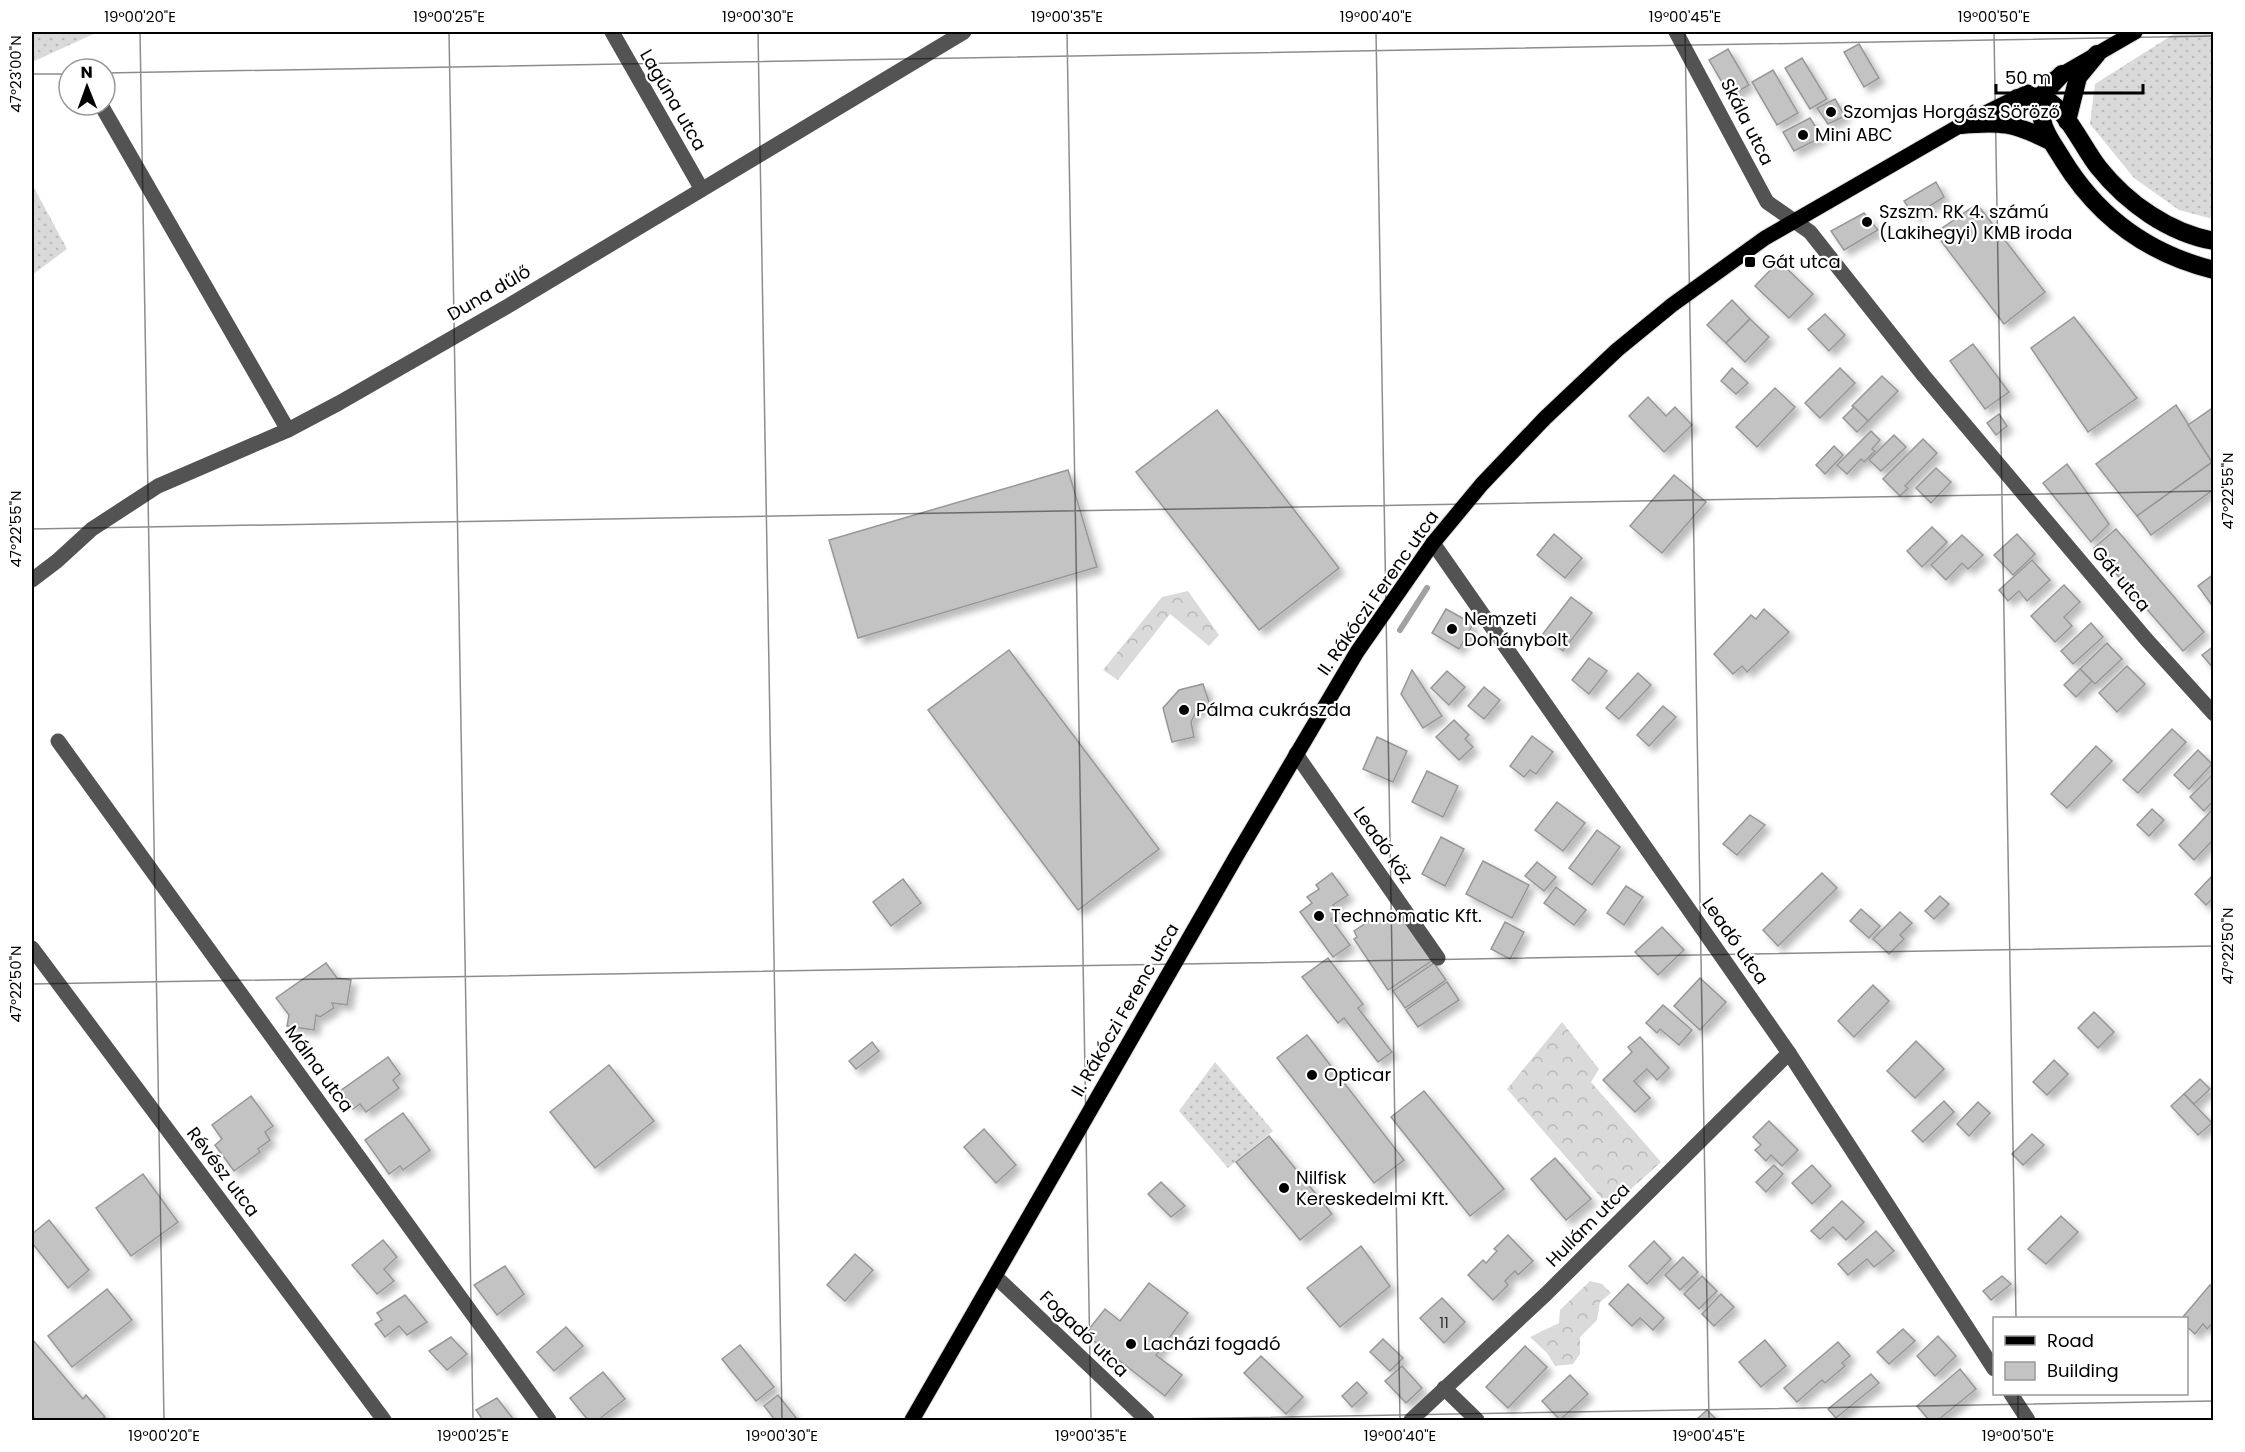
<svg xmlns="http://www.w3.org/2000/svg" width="2245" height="1452" font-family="Poppins,sans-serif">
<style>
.grass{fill:url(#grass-dots)}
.forest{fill:url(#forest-crowns)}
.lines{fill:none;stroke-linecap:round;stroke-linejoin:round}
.stream{stroke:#a1a1a1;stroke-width:6}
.building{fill:#c3c3c3;stroke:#979797;stroke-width:1.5;filter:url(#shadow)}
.major-casing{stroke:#dbdbdb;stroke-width:17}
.highway-casing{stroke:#dbdbdb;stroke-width:20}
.minor{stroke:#535353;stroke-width:15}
.major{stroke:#000;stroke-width:15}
.highway{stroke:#000;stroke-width:18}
.ticks{fill:none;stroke:#000;stroke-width:1.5;stroke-opacity:0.45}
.poi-dot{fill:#000;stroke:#fff;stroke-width:2}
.labels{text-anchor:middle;stroke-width:4.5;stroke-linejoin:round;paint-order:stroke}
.number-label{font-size:15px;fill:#313131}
.street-label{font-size:18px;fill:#000;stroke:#fff}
.poi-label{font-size:18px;fill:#000;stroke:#fff;text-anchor:start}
.neatline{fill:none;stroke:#000;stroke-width:2}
.ticks-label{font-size:15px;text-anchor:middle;fill:#000}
</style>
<defs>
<pattern id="grass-dots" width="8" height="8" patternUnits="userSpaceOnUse" patternTransform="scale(1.5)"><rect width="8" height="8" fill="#dadada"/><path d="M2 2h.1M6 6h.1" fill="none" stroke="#b9b9b9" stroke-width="1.8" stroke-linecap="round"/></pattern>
<pattern id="forest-crowns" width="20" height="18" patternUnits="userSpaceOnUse" patternTransform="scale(1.5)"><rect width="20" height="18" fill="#dadada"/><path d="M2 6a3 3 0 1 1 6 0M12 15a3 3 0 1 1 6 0" fill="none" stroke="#b9b9b9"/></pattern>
<filter id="shadow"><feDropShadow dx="5.5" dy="5.5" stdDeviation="3" flood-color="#0004"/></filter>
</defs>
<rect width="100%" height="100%" fill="#fff"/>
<g class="grass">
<path d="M32,32H98L32,62Z"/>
<path d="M2177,32H2213V219L2179,210L2134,178L2090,124L2095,84Z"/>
<path d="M32,184L67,249L32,275Z"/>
<path d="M1215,1062L1273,1131L1228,1168L1179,1111Z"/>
</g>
<g class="forest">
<path d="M1188,591L1219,635L1209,646L1170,614L1118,680L1103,670L1162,597Z"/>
<path d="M1562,1022L1599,1069L1591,1082L1661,1162L1610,1208L1507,1089Z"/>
<path d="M1590,1281L1602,1284L1611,1293L1600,1302L1597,1320L1580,1337V1354L1573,1364L1555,1366L1547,1353L1530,1337L1559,1323L1560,1310Z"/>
</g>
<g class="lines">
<path class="stream" d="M1400,630L1427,588"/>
</g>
<g class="building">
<path d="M1859,44L1879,78L1864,87L1844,52Z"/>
<path d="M1728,49L1749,85L1730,96L1709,60Z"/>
<path d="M1802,58L1827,99L1810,109L1785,68Z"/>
<path d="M1773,70L1798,113L1777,125L1752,82Z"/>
<path d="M1835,99L1845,116L1828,124L1817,108Z"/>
<path d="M1810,118L1822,137L1794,151L1783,132Z"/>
<path d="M1936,182L1944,197L1914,216L1904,201Z"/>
<path d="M1977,204L2045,292L2004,324L1935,233Z"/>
<path d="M1864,213L1878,230L1844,250L1831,231Z"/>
<path d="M1779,261L1813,294L1789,318L1755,286Z"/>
<path d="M1732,300L1750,319L1726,343L1707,325Z"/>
<path d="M1825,314L1845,335L1829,351L1808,329Z"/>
<path d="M2074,317L2137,398L2088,432L2031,348Z"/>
<path d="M1750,319L1769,337L1745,362L1726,343Z"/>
<path d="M1973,344L2009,392L1985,409L1950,361Z"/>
<path d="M1732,368L1748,383L1736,394L1721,381Z"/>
<path d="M1840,368L1855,383L1820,418L1805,403Z"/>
<path d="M1882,376L1898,391L1868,421L1852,406Z"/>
<path d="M1775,388L1795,407L1757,447L1736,427Z"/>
<path d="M1648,397L1666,416L1675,407L1692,425L1664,452L1629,416Z"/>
<path d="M2176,405L2212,462L2137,516L2096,464Z"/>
<path d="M1854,407L1868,421L1857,432L1843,418Z"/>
<path d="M2214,407V461L2212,462L2188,425Z"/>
<path d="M1217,410L1339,568L1259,630L1136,472Z"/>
<path d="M1999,414L2007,426L1996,435L1987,423Z"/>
<path d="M1871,431L1880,440L1872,449L1875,451L1864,462L1861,459L1847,474L1837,465Z"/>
<path d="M1894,435L1906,447L1881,471L1869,460Z"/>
<path d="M1923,439L1937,453L1905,486L1908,488L1900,496L1883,479Z"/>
<path d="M1834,446L1843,455L1825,474L1816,465Z"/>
<path d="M2214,461V489L2151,535L2137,516Z"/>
<path d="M2067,464L2109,524L2091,542L2043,483Z"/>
<path d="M1936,468L1951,482L1931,503L1916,488Z"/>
<path d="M1068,470L1097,567L858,638L829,540Z"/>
<path d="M1674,475L1706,502L1662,553L1630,526Z"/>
<path d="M1932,527L1947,542L1922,567L1907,551Z"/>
<path d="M2116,529L2204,632L2183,651L2094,548Z"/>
<path d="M1554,534L1582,558L1565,578L1537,555Z"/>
<path d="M2017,534L2035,554L2013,575L1994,555Z"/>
<path d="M1962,535L1983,555L1968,569L1962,563L1946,580L1931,565Z"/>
<path d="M2032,560L2050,580L2027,601L2019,591L2008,601L1999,590Z"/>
<path d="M2214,574V608L2198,586Z"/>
<path d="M2064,585L2080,602L2064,617L2072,626L2055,642L2031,616Z"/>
<path d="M1571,597L1592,613L1563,651L1542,635Z"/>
<path d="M1446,609L1473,624L1459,649L1432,633Z"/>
<path d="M1764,609L1789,632L1747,672L1742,666L1733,674L1714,654L1751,615L1756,619Z"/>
<path d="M2091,623L2103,637L2073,664L2061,651Z"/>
<path d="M2107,643L2122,659L2095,684L2080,669Z"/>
<path d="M2214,646V669L2202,655Z"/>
<path d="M1009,650L1159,849L1078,910L928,710Z"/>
<path d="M1589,658L1607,671L1589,694L1572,680Z"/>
<path d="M2127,666L2145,684L2117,712L2099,693Z"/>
<path d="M2080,669L2092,681L2076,697L2064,685Z"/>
<path d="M1412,670L1442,716L1423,728L1401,694Z"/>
<path d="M1447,671L1465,687L1449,705L1431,688Z"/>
<path d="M1638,673L1651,685L1619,719L1606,708Z"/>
<path d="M1203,684L1210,705L1197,710L1191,722L1194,737L1172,742L1163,708L1179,690Z"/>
<path d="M1484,687L1500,700L1484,719L1468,706Z"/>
<path d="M1663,706L1676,717L1649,746L1637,735Z"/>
<path d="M1454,720L1469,735L1465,739L1473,747L1459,760L1436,737Z"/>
<path d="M2172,729L2186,742L2138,793L2123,780Z"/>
<path d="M1532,736L1553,752L1536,774L1530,770L1524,777L1510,766Z"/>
<path d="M1377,737L1407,751L1393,782L1363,769Z"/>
<path d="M2096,746L2112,761L2067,808L2051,794Z"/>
<path d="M2198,750L2212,764L2189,789L2174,775Z"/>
<path d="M1427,771L1458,786L1443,817L1412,802Z"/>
<path d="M2214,773V800L2204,811L2190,797Z"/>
<path d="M1557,802L1585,823L1563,851L1535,830Z"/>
<path d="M2152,809L2164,820L2149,836L2137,825Z"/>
<path d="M2212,810L2214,839L2194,860L2179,845Z"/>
<path d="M1750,815L1765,825L1737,855L1723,844Z"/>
<path d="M1597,830L1620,847L1592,885L1569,868Z"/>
<path d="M1441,837L1464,849L1445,886L1422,874Z"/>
<path d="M1483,861L1529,885L1512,918L1466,894Z"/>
<path d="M1537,862L1556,877L1544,891L1525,876Z"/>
<path d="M1332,873L1348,895L1333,905L1339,913L1331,919L1350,945L1333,957L1300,912L1312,903L1307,897L1319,889L1316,885Z"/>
<path d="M1822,873L1837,888L1778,946L1763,930Z"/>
<path d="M2213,875L2214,897L2206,905L2195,894Z"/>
<path d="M903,879L921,903L891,926L873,902Z"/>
<path d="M1626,886L1643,897L1624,925L1607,913Z"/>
<path d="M1556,887L1586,910L1574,925L1544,903Z"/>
<path d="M1940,896L1949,904L1934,919L1925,911Z"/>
<path d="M1399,909L1433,960L1388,990L1354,939L1357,937L1354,931L1381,913L1385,919Z"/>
<path d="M1861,909L1880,926L1869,938L1850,921Z"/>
<path d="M1900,912L1912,923L1900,935L1904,939L1889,954L1873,939Z"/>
<path d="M1505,922L1524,932L1510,959L1491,949Z"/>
<path d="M1662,927L1684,950L1658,975L1635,952Z"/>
<path d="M1328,958L1363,1004L1358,1008L1392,1052L1378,1062L1344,1018L1338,1023L1302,977Z"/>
<path d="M326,963L337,978L351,980L347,1005L332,1003L334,1008L320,1017L316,1015L314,1030L287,1026L289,1015L276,998Z"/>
<path d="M1434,963L1446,980L1405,1008L1393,991Z"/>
<path d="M1700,978L1726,1002L1700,1030L1674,1006Z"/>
<path d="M1447,982L1459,1000L1418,1027L1406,1010Z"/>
<path d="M1873,985L1889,1001L1854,1037L1838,1021Z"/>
<path d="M1663,1005L1692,1030L1679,1045L1660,1029L1657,1033L1646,1023Z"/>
<path d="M2094,1012L2114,1032L2098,1048L2078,1028Z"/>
<path d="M1307,1035L1404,1160L1374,1183L1277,1058Z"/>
<path d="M1640,1037L1669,1068L1657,1080L1647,1069L1634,1081L1650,1098L1635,1112L1603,1080L1632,1052L1628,1047Z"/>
<path d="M1916,1041L1944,1069L1915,1098L1887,1071Z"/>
<path d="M872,1042L879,1051L856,1069L849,1061Z"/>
<path d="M388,1057L400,1074L393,1080L399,1088L366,1112L360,1104L353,1109L340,1091Z"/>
<path d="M2054,1060L2068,1074L2047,1095L2033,1082Z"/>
<path d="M609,1065L654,1121L595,1168L550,1112Z"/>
<path d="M2200,1079L2210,1089L2194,1104L2184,1094Z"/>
<path d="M1424,1091L1504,1189L1470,1216L1391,1117Z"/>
<path d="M2184,1094L2212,1123L2198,1135L2171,1106Z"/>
<path d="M251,1096L273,1126L265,1132L270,1140L258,1149L260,1152L234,1171L215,1145L222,1139L212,1125Z"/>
<path d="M1944,1101L1954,1112L1923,1142L1912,1131Z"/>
<path d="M1978,1102L1990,1113L1969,1136L1957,1124Z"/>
<path d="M403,1113L430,1150L403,1170L400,1166L389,1174L365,1140Z"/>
<path d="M1769,1121L1798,1150L1782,1166L1771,1155L1766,1161L1755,1150L1761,1145L1753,1137Z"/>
<path d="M984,1129L1016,1165L996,1183L964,1147Z"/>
<path d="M2032,1134L2044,1145L2023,1165L2012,1154Z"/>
<path d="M1269,1136L1332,1214L1300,1240L1236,1162Z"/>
<path d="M1555,1158L1591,1199L1566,1220L1531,1179Z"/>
<path d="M1774,1165L1783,1174L1766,1192L1756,1182Z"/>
<path d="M1812,1165L1831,1186L1812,1204L1792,1183Z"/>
<path d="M143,1174L178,1222L131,1256L96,1208Z"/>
<path d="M1161,1182L1185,1206L1171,1217L1148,1194Z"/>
<path d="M1842,1201L1864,1222L1846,1240L1833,1227L1820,1239L1811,1231Z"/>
<path d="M2061,1216L2078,1232L2046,1264L2028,1249Z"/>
<path d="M49,1220L89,1270L68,1288L32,1243V1234Z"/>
<path d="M1876,1231L1894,1251L1874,1267L1867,1259L1848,1275L1838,1264Z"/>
<path d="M1508,1235L1533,1261L1518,1275L1515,1271L1505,1281L1508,1285L1493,1300L1468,1275L1483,1260L1486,1263L1497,1251L1494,1249Z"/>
<path d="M383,1240L397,1257L384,1269L394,1281L377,1294L352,1265Z"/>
<path d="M1654,1241L1671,1259L1647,1284L1629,1266Z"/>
<path d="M1361,1246L1390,1286L1340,1327L1307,1288Z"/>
<path d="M855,1254L873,1270L845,1301L827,1285Z"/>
<path d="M1683,1257L1698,1272L1680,1290L1665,1275Z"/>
<path d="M505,1266L524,1294L497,1315L474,1285Z"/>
<path d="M1702,1276L1717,1291L1699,1309L1684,1294Z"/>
<path d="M2002,1276L2011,1284L1991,1300L1983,1291Z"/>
<path d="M1149,1283L1188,1313L1156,1355L1182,1375L1165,1396L1085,1334L1105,1309L1120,1321Z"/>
<path d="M1628,1284L1664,1318L1653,1330L1640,1318L1632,1326L1609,1304Z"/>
<path d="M2210,1285L2214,1288V1322L2207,1329L2203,1324L2195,1334L2186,1326V1318H2182Z"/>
<path d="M107,1289L132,1320L72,1367L48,1336Z"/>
<path d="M1721,1294L1734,1307L1714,1326L1702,1314Z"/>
<path d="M405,1295L427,1322L407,1335L399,1326L385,1337L375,1324L382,1320L377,1313Z"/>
<path d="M1442,1298L1465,1322L1444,1343L1420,1318Z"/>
<path d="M566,1327L583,1346L554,1371L537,1352Z"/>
<path d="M1903,1329L1915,1341L1889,1364L1877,1352Z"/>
<path d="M1938,1336L1956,1356L1935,1376L1917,1356Z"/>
<path d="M451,1337L467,1354L447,1370L429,1351Z"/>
<path d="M32,1339L83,1399L86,1395L105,1417L100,1420H36L32,1415Z"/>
<path d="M1383,1339L1403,1358L1390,1371L1370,1352Z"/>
<path d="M1765,1340L1786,1366L1761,1387L1739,1362Z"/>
<path d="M1838,1342L1850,1356L1842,1363L1845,1366L1825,1383L1822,1380L1797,1402L1784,1388Z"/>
<path d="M740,1345L774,1387L756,1401L722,1359Z"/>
<path d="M1525,1346L1547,1367L1508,1408L1486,1387Z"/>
<path d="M1261,1356L1303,1397L1286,1414L1244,1373Z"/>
<path d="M1402,1366L1422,1388L1406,1403L1385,1381Z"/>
<path d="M1960,1369L1976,1389L1938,1420H1929L1917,1406Z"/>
<path d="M603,1372L625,1399L598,1420H588L570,1398Z"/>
<path d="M1871,1374L1879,1383L1836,1418L1828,1409Z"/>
<path d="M1570,1375L1588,1394L1560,1420L1542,1401Z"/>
<path d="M1357,1382L1367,1393L1352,1407L1342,1396Z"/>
<path d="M778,1395L797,1419L795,1420H775L764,1406Z"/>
<path d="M497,1398L514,1420H483L476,1410Z"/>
<path d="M1707,1410L1717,1420H1696Z"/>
</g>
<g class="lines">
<g class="major-casing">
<g id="major">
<path d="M2052,80L2135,32"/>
<path d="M912,1420L1237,855L1357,652L1433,543L1482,484L1545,418L1617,350L1672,305L1765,238L1961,125L2028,92"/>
</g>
</g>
<g class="highway-casing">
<g id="highway">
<path d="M2062,74L2040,97C2040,128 2047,134 2063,160C2098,217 2149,254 2214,270"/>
<path d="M2017,98C2024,98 2034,95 2040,97C2065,104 2083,149 2099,168C2127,203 2169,233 2214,241"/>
<path d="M2067,121L2078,77L2097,54"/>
<path d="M1961,125C2001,121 2014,123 2050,141"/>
</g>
</g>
<g class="minor">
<path d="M612,32L701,188"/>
<path d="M1676,32L1767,202L1810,232L1924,376L2146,639L2214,714"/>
<path d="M101,105L288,430"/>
<path d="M1433,543L1789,1053L1994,1369"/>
<path d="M32,580L57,561L92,529L158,486L288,430L339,403L508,306L964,32"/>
<path d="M58,741L549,1420"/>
<path d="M1296,754L1438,958"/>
<path d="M32,948L384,1420"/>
<path d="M995,1276L1147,1420"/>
<path d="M1444,1388L1477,1420"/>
<path d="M2011,1394L2028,1420"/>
<path d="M1411,1420L1546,1294L1789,1053"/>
</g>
<use href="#major" class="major"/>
<use href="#highway" class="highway"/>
</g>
<path class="ticks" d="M140,32L164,1420M449,32L473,1420M758,32L782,1420M1067,32L1091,1420M1376,32L1400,1420M1685,32L1709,1420M1994,32L2016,1318M105,73L2214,36M32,74H69M32,529L2214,491M32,984L2214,946M2018,1394V1420M1106,1420L2214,1401"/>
<g class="poi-dot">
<circle cx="1831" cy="112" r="6"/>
<circle cx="1803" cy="135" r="6"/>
<circle cx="1867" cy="222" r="6"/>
<rect x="1744" y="256" width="12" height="12" rx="3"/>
<circle cx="1452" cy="629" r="6"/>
<circle cx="1184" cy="710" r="6"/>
<circle cx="1319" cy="916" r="6"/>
<circle cx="1312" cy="1075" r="6"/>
<circle cx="1284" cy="1188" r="6"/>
<circle cx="1131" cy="1344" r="6"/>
</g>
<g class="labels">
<g class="number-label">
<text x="1444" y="1328">11</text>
</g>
<g class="street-label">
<text transform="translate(673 100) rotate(60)" y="6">Lagúna utca</text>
<text transform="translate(1747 122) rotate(63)" y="6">Skála utca</text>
<text transform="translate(489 293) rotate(-30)" y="6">Duna dűlő</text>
<text transform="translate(2121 579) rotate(50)" y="6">Gát utca</text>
<text transform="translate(1378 593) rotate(-55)" y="6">II. Rákóczi Ferenc utca</text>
<text transform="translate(1383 845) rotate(55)" y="6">Leadó köz</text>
<text transform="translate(1735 941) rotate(55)" y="6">Leadó utca</text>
<text transform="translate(1125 1010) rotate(-60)" y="6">II. Rákóczi Ferenc utca</text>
<text transform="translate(319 1069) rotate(54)" y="6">Málna utca</text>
<text transform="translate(223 1172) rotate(53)" y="6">Révész utca</text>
<text transform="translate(1588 1225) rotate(-45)" y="6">Hullám utca</text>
<text transform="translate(1084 1334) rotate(44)" y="6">Fogadó utca</text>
</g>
<g class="poi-label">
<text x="1843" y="118">Szomjas Horgász Söröző</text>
<text x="1815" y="141">Mini ABC</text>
<text x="1879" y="218">Szszm. RK 4. számú<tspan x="1879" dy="21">(Lakihegyi) KMB iroda</tspan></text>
<text x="1762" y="268">Gát utca</text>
<text x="1464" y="625">Nemzeti<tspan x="1464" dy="21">Dohánybolt</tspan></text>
<text x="1196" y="716">Pálma cukrászda</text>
<text x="1331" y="922">Technomatic Kft.</text>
<text x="1324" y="1081">Opticar</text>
<text x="1296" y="1184">Nilfisk<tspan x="1296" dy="21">Kereskedelmi Kft.</tspan></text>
<text x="1143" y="1350">Lacházi fogadó</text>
</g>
</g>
<rect width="2245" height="1452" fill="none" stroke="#ffffff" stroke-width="66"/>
<rect x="1993" y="1317" width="195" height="78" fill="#ffffff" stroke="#999999" stroke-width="1.5"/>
<rect x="2005" y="1336" width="30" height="9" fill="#000000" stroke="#999999" stroke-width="1.5"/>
<text x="2047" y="1347" font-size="18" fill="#000000">Road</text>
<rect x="2005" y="1362" width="30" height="18" fill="#c3c3c3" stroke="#999999" stroke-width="1.5"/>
<text x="2047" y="1377" font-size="18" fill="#000000">Building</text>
<g transform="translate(87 87) rotate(359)"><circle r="28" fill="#ffffff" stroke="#999999" stroke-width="1.5"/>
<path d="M0-4.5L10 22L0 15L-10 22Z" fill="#000000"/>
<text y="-9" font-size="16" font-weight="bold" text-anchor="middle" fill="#000000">N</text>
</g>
<path d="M1996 84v9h147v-9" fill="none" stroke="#000000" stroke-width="3"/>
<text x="2005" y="84" font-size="18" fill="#000000" stroke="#ffffff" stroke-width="4.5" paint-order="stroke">50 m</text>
<rect x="33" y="33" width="2179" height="1386" class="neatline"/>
<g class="ticks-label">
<text x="140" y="22">19°00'20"E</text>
<text x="449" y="22">19°00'25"E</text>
<text x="758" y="22">19°00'30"E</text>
<text x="1067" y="22">19°00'35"E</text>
<text x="1376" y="22">19°00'40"E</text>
<text x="1685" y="22">19°00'45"E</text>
<text x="1994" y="22">19°00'50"E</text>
<text transform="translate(16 74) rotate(-90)" y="5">47°23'00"N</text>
<text transform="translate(2228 491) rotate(-90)" y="5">47°22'55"N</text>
<text transform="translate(16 529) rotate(-90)" y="5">47°22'55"N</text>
<text transform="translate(2228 946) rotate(-90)" y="5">47°22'50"N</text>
<text transform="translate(16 984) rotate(-90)" y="5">47°22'50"N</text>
<text x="164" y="1441">19°00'20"E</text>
<text x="473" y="1441">19°00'25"E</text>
<text x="782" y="1441">19°00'30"E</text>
<text x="1091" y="1441">19°00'35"E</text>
<text x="1400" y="1441">19°00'40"E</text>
<text x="1709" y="1441">19°00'45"E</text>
<text x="2018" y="1441">19°00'50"E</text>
</g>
</svg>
